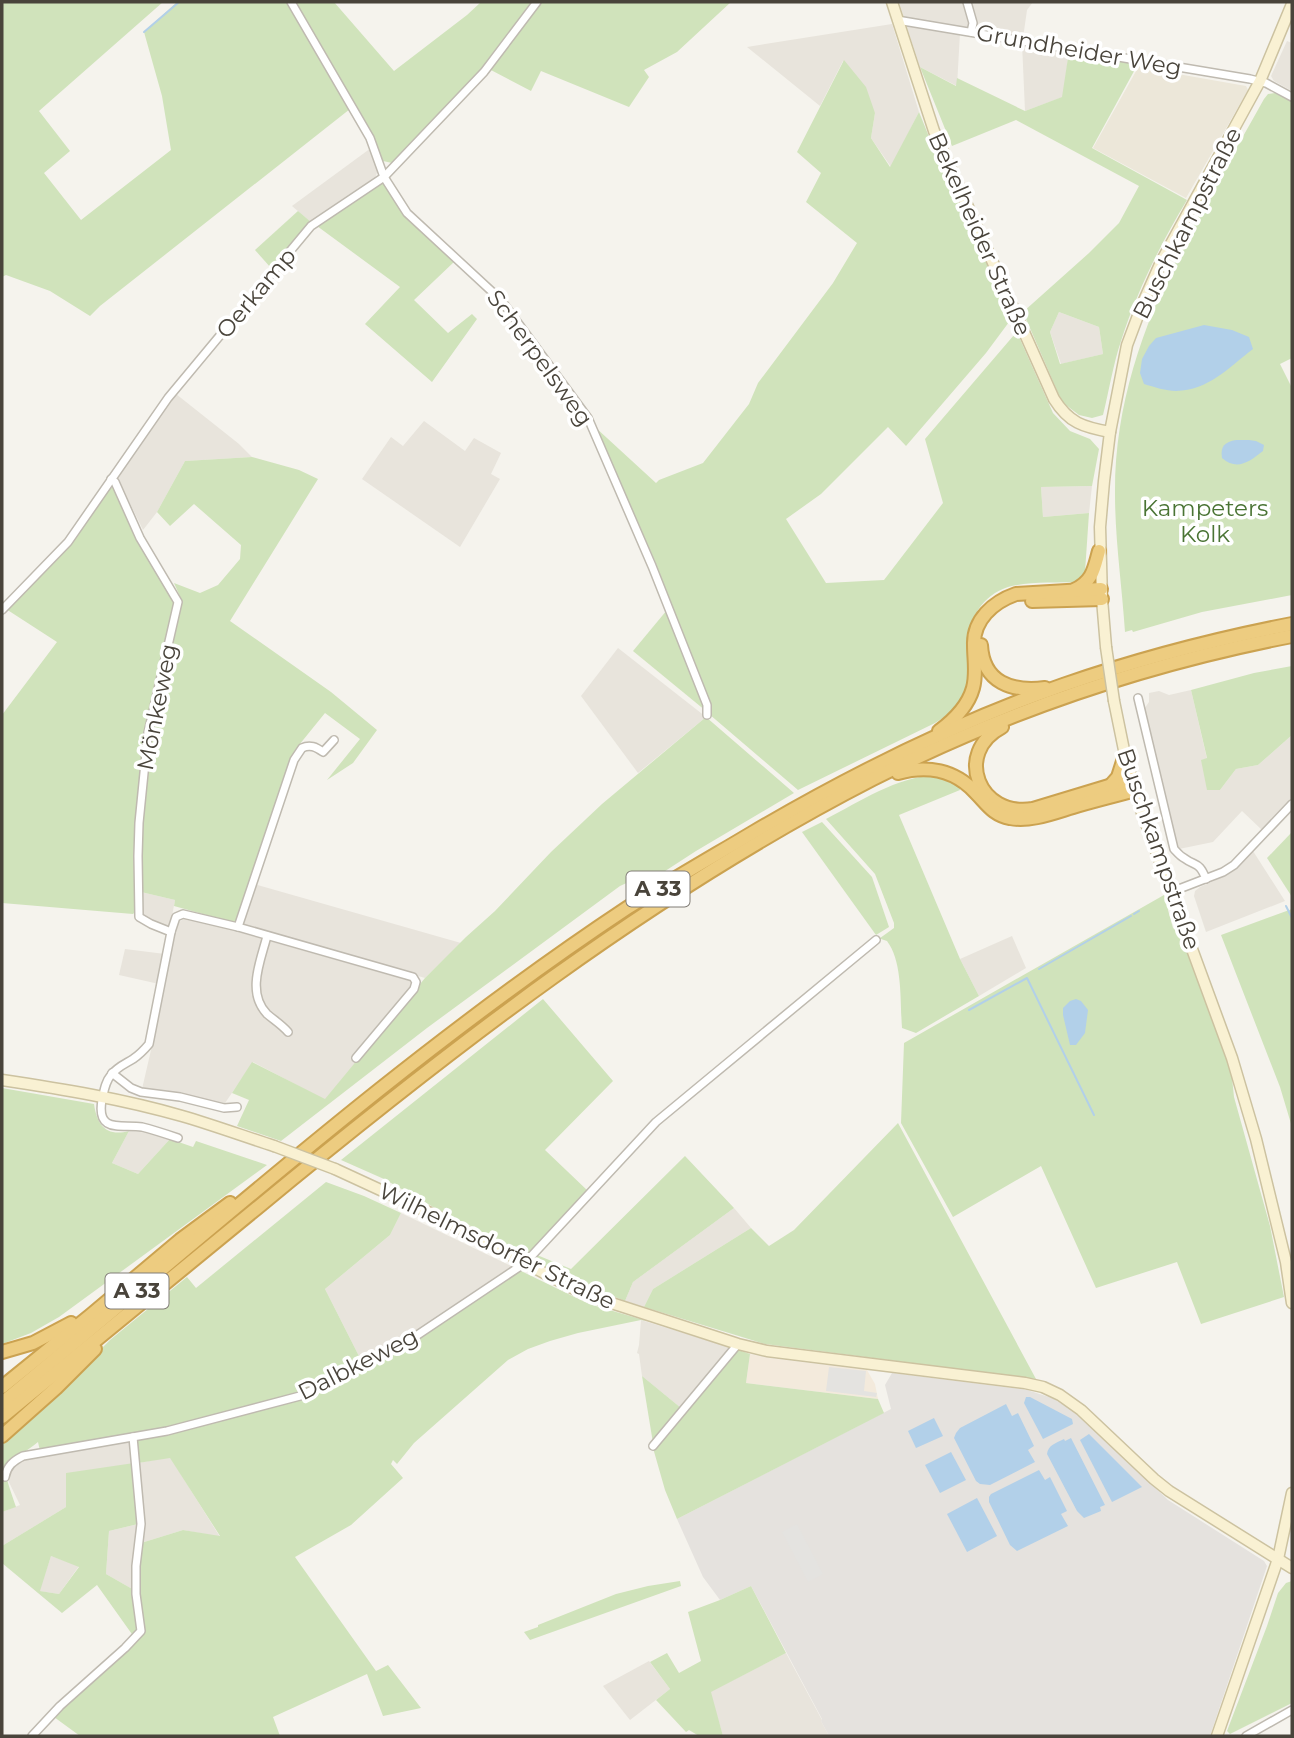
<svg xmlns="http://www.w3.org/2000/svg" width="1294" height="1738" font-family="Montserrat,sans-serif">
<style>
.residential{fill:#e8e4dc}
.commercial{fill:#f3eadc}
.industrial{fill:#e5e2de}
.education{fill:#ece7d9}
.green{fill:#d0e3bb;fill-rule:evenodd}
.parking{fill:#e4e3e0}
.water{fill:#b2d0e9}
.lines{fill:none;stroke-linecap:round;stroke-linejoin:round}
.stream{stroke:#b2d0e9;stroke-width:2}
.street-casing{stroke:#bfbab0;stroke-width:10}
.secondary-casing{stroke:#ccc2a0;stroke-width:13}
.highway-casing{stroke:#cba250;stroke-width:16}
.street{stroke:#fff;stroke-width:7}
.secondary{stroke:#f9f1d3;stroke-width:10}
.highway{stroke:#edcc80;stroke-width:12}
.secondary-bridge-casing{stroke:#ccc2a0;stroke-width:13;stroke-linecap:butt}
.secondary-bridge{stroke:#f9f1d3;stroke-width:10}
.labels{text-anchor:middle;stroke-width:7;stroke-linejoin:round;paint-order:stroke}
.shield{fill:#fff;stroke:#807c76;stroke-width:2}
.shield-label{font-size:21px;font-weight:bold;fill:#49443b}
.street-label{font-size:23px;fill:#49443b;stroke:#fff}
.park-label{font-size:23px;fill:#4a7434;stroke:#fff}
</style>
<rect width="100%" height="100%" fill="#f5f3ed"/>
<g class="residential">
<path d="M899,2H1033L1027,10L1023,38L904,18Z"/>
<path d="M892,24L919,112L891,167L871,138L875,113L843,61L820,106L747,47Z"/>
<path d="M906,24L960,33L957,86L920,67Z"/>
<path d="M1287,41L1292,43V91L1274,81L1271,76Z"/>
<path d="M1022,43L1069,51L1063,97L1025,111Z"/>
<path d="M371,148L378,170L375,178L311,222L292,206Z"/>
<path d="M1059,312L1099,327L1103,354L1061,364L1050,332Z"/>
<path d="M176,394L239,444L252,457L185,461L157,512L143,530L118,479L120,472Z"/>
<path d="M424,421L465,451L474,438L501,453L491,474L500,479L460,547L362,479L391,437L403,446Z"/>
<path d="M1092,486L1089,513L1043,517L1041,487Z"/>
<path d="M618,648L706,717L638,773L581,696Z"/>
<path d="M1191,690L1207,759L1202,760L1220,790L1236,769L1258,765L1292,735V798L1262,830L1242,811L1213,842L1179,849L1175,838L1144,709L1149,702V693L1159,691L1169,695Z"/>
<path d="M1253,851L1285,901L1206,932L1194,896L1195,891L1200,887L1225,876L1237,868Z"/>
<path d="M254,884L461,943L425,978L241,924Z"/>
<path d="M141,892L175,900L170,927L154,923L142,915Z"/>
<path d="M189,918L421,984L325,1100L253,1062L223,1106L142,1089L154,1037L174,930L179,922L184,919Z"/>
<path d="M1012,936L1026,968L979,996L960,959Z"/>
<path d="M125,949L165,954L159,984L119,975Z"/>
<path d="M129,1131L151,1133L170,1139L138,1174L112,1163Z"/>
<path d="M734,1208L751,1228L653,1289L644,1307L625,1301L633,1282Z"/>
<path d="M401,1213L511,1266L512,1268L406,1340L362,1362L325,1289L390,1235Z"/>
<path d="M641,1320L732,1348L681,1408L642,1376L639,1354L637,1353L639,1345Z"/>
<path d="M131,1440L134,1463L66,1507L2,1546V1512L20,1505L6,1476L7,1473L20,1460Z"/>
<path d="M170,1457L220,1537L183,1530L141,1543L138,1463Z"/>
<path d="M138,1524L134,1590L106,1574L109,1531Z"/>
<path d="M51,1556L79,1566L59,1594L39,1591Z"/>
<path d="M786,1653L822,1720L821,1721L829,1736H723L710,1692Z"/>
<path d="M649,1661L670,1689L630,1720L603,1686Z"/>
</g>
<path class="commercial" d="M750,1354L769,1358L867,1370L875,1384L878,1399L746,1383Z"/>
<path class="industrial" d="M892,1373L1027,1390L1052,1398L1077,1413L1168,1500L1264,1561L1267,1566L1210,1736H829L821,1721L822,1719L751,1586L720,1600L703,1577L677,1519L891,1409L885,1385Z"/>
<path class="education" d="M1140,64L1155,66L1172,73L1246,86L1248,90L1186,198L1093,148Z"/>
<g class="green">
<path d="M2,2H163L39,111L70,151L44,173L81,220L171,150L162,96L144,32L177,2H287L350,109L100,306L90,316L50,291L6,275L2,277Z"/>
<path d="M295,2H334L394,71L467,15L481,2H532L483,68L392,163L383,161L373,136Z"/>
<path d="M540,2H731L677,52L644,70L649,77L629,107L541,71L531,91L489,69Z"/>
<path d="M1069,51L1139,62L1092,148L1187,200C1160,245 1137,291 1121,341C1113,365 1109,391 1103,415L1092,418L1079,415L1062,402L1023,312L1089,253L1119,223L1139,186L1016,120L952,146L920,67L956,86L957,78L1025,111L1062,97ZM1059,312L1099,327L1103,354L1060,364L1050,332Z"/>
<path d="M844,60L866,87L875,113L871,138L890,167L919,112L936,154L1012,318L986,353L906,446L888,427L821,494L786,519L826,583L884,580L943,503L925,439L1014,335L1019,337L1053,413L1070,431L1090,439L1099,449L1092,486L1041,487L1043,517L1089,513L1085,572L1079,582C1056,583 1030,581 1008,587C983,595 968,619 967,645C966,655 971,666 970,677C967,698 952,713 935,723L798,790L709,714L710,705L655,561L595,427L656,483L659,480L703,463L749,404L758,383L833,283L857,243L806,202L821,173L797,152Z"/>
<path d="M1275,93L1292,102V358L1280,364L1292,388V595L1202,612L1133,632L1132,630L1125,632C1122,586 1115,540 1115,494C1114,345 1195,224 1264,99L1268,94Z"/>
<path d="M381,183L387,186L410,222L455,261L414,300L448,333L472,314L477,319L432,382L365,324L400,287L317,226Z"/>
<path d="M298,211L311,222L271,268L255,250Z"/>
<path d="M252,457L299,470L318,479L230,621L331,692L377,730L353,763L327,780L360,739L325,713L295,750L255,864L235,923L174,906L175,900L141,892L143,823L150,734L182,601L174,583L200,593L218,585L240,559L241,545L194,504L170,526L157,512L185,461Z"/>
<path d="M109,488H114L138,538L175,601L145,732L136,856L135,912L133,914L2,903V715L57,642L6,609L71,542Z"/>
<path d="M667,610L706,711L633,651Z"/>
<path d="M1292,666V735L1258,765L1236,769L1220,790H1207L1201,760L1207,758L1191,690L1254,673Z"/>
<path d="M706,717L794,793L696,851L639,888L633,880L620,886L427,1028L281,1141L237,1126L249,1100L232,1093L252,1062L325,1099L425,978L466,937L495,911L551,852L602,804Z"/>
<path d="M936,775L959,785L960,790L899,815L960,959L979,996L916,1033L902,1028C900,1002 903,962 887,941L881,939L876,941L894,928V923L875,874L826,819C861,801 896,777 936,775Z"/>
<path d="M822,822L872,877L889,927L876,935L802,832Z"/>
<path d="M1292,832V897L1267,858Z"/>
<path d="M1164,895L1169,907L1168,910L1173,928L1181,935L1190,953L1231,1068L1234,1097L1270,1226L1284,1297L1201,1324L1177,1262L1096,1288L1041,1166L953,1217L901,1123L904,1043Z"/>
<path d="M1292,909V1127L1280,1087L1221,935Z"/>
<path d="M543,999L613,1081L545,1150L588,1191L527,1256L465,1223L449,1216L384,1179L341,1160Z"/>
<path d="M2,1088L94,1104C97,1125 106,1137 129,1131L112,1163L138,1174L170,1139L193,1147L196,1141L267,1165L59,1317L31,1333L2,1344Z"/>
<path d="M898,1123L1036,1379L765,1344L644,1307L653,1289L751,1228L769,1246L794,1230Z"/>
<path d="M685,1156L734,1208L633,1282L625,1301L562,1276L530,1261L537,1255L571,1269Z"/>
<path d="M326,1182L364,1196L401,1213L390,1235L325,1289L362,1362L301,1393L169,1427L40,1451L38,1442C1,1471 0,1459 16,1507L2,1512V1442L62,1388L110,1340L187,1277L196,1288Z"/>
<path d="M518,1271H521L589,1304L647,1321L641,1320L578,1333L550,1341L528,1349L508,1360L414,1443L397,1464L393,1460L391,1464L403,1478L351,1525L295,1557L376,1671L388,1665L421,1708L383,1716L367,1674L273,1717L280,1736H80L54,1717L64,1705L145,1630C139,1599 137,1575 141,1543L183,1530L220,1536L170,1458L138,1463L136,1439L301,1399L409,1344Z"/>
<path d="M736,1349L750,1354L746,1383L878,1399L884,1413L677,1519L665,1490L653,1448Z"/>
<path d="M642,1376L681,1408L653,1443Z"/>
<path d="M134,1463L138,1524L109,1531L106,1574L134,1590L139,1630L134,1637L97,1585L62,1613L2,1563V1546L66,1507V1473ZM51,1556L79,1567L59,1594L40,1591Z"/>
<path d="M680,1581L681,1586L530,1640L524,1632L538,1627V1625L616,1594L648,1586Z"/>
<path d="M1292,1581V1703L1230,1734L1227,1731L1267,1626L1278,1593L1286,1583Z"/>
<path d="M751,1586L786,1653L711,1692L723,1736H699L689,1730L686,1732L656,1700L670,1689L650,1662L667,1653L679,1673L701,1661L688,1612L720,1600Z"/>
</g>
<g class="parking">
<path d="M829,1367L866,1371L864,1391L877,1393L876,1397L826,1391Z"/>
<path d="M797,1524L823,1574L808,1582L782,1532Z"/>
</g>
<g class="water">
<path d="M1204,325L1232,330L1249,337L1253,349C1228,368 1209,390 1176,391C1166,391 1154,387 1144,384L1140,373L1142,359L1149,346L1156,338Z"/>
<path d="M1236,440H1249L1256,441L1264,445L1263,451C1249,462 1237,471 1222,458C1220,446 1225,442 1236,440Z"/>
<path d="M1076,999L1081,1001L1088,1010L1085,1033L1076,1045H1070L1063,1015V1008L1070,1001Z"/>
<path d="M1026,1397H1030L1072,1419L1073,1424L1043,1439L1024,1403Z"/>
<path d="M1006,1404L1012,1416L1018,1413L1034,1446L1028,1450L1035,1462L990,1485L980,1484L976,1481L954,1438L956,1433L960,1428Z"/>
<path d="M934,1418L943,1436L916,1448L908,1431Z"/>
<path d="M1089,1434L1142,1487L1112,1502L1080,1440Z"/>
<path d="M1071,1438L1105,1505L1100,1507L1101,1511L1084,1518L1077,1511L1047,1454C1048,1445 1056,1443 1064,1439L1065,1441Z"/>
<path d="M951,1452L966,1480L940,1493L925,1465Z"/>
<path d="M1039,1470L1045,1480L1050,1477L1067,1511L1061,1514L1068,1526L1017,1551L1010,1545L989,1502V1497L991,1494Z"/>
<path d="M977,1498L997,1536L967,1552L947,1514Z"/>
</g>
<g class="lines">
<g class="stream">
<path d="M144,32L179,2"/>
<path d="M1286,906L1292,918"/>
<path d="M1134,914L1139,911"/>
<path d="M1039,969L1131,916"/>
<path d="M969,1010L1027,978L1094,1115"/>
</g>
<g class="street-casing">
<g id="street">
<path d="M291,2L370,138L384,177L407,213L501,300L588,418L652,566L707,705V715"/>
<path d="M967,2L973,23L971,32"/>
<path d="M897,20L1250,79L1266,83L1292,97"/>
<path d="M111,479L115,482L140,538L178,602L148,733L139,823L138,856L139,917L151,924L171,932"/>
<path d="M2,610L68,542L168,398L311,226L384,177L484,72L537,2"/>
<path d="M1138,698L1174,849C1177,852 1180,856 1184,858C1196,867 1199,861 1206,879"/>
<path d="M1171,892L1223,872L1234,865L1292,804"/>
<path d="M238,927L294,760L302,748C310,744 316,747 323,752L334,740"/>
<path d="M267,936C261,960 246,992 267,1014C274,1020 282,1025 288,1032"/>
<path d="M112,1073L131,1088L141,1092L180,1097L224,1108L237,1107"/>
<path d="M178,1138C166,1134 154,1130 142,1127C122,1124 96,1134 102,1100C104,1091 105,1082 111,1075C117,1067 125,1064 133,1059C139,1055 144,1050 149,1044L171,932L176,917L183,914L238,927L413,977L416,982L414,989L356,1058"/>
<path d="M653,1446L738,1344"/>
<path d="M5,1477C7,1466 13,1461 23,1456L167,1431L300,1396L407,1342L525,1263L656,1122L876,940"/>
<path d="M32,1736L60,1706L125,1648L141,1631L136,1594V1566L141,1524L133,1437"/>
<path d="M1246,1736L1292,1710"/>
</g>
</g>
<g class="secondary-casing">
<g id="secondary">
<path d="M892,2L934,131L1054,399C1069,423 1083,427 1110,432"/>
<path d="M1106,647L1102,599L1100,527L1104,481L1110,432L1127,345L1142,305L1161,262L1260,81L1292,4"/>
<path d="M1114,701L1125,755L1141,810L1232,1058L1256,1139L1286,1262L1292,1303"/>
<path d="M2,1080C62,1089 123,1099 182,1116C213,1125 243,1136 274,1146"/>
<path d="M335,1169L439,1217L576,1290L596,1298L738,1344L767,1351L1025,1383L1043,1387L1060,1395L1081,1410L1154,1479L1169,1491L1292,1568"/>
<path d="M1217,1736L1278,1559L1292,1493"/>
</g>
</g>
<g class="highway-casing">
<g id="highway">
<path d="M1074,590C1093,581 1094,569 1099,551"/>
<path d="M1032,601L1102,599"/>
<path d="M981,645C983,683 1012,692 1045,688"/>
<path d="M1002,727C953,753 979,818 1033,809L1132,779"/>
<path d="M939,731C954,720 968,706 973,688C977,673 974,660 974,645C973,620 993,602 1016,594L1101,589"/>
<path d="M898,773C927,765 955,770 976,793C987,804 993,815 1010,818C1030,822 1053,813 1073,807C1093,801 1114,796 1135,790"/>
<path d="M1111,785L1118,777L1125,755"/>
<path d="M2,1352L33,1343L71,1323"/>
<path d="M2,1387L91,1315L180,1240L230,1203"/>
<path d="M2,1403C207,1234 405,1055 627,908C668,882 710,858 752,833C851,775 954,723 1063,685C1138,659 1215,639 1292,624"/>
<path d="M2,1417C87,1347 172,1278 257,1208C450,1049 649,894 873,779C1005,712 1147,664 1292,636"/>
<path d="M2,1436L56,1388L95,1349"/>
</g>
</g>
<use href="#street" class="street"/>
<use href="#secondary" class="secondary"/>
<use href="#highway" class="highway"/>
<g class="secondary-bridge-casing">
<g id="secondary-bridge">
<path d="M1106,647L1114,701"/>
<path d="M274,1146L335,1169"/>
</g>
</g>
<use href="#secondary-bridge" class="secondary-bridge"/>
</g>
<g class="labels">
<g class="shield">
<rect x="626.5" y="871.5" width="63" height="35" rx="5"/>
<rect x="105.5" y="1273.5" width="63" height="35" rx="5"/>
</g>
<g class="shield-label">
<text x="658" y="896">A 33</text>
<text x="137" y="1298">A 33</text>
</g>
<g class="street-label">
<text transform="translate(1079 50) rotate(10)" y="8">Grundheider Weg</text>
<text transform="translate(1187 223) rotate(-63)" y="8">Buschkampstraße</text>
<text transform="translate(980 234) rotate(66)" y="8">Bekelheider Straße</text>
<text transform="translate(256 293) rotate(-50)" y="8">Oerkamp</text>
<text transform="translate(540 358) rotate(54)" y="8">Scherpelsweg</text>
<text transform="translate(157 707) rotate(-79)" y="8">Mönkeweg</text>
<text transform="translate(1159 849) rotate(71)" y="8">Buschkampstraße</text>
<text transform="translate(497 1246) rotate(26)" y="8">Wilhelmsdorfer Straße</text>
<text transform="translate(358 1364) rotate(-27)" y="8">Dalbkeweg</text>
</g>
<g class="park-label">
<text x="1205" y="516">Kampeters<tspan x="1205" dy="26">Kolk</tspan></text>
</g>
</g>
<rect width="1294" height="1738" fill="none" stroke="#49443b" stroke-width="7"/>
</svg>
